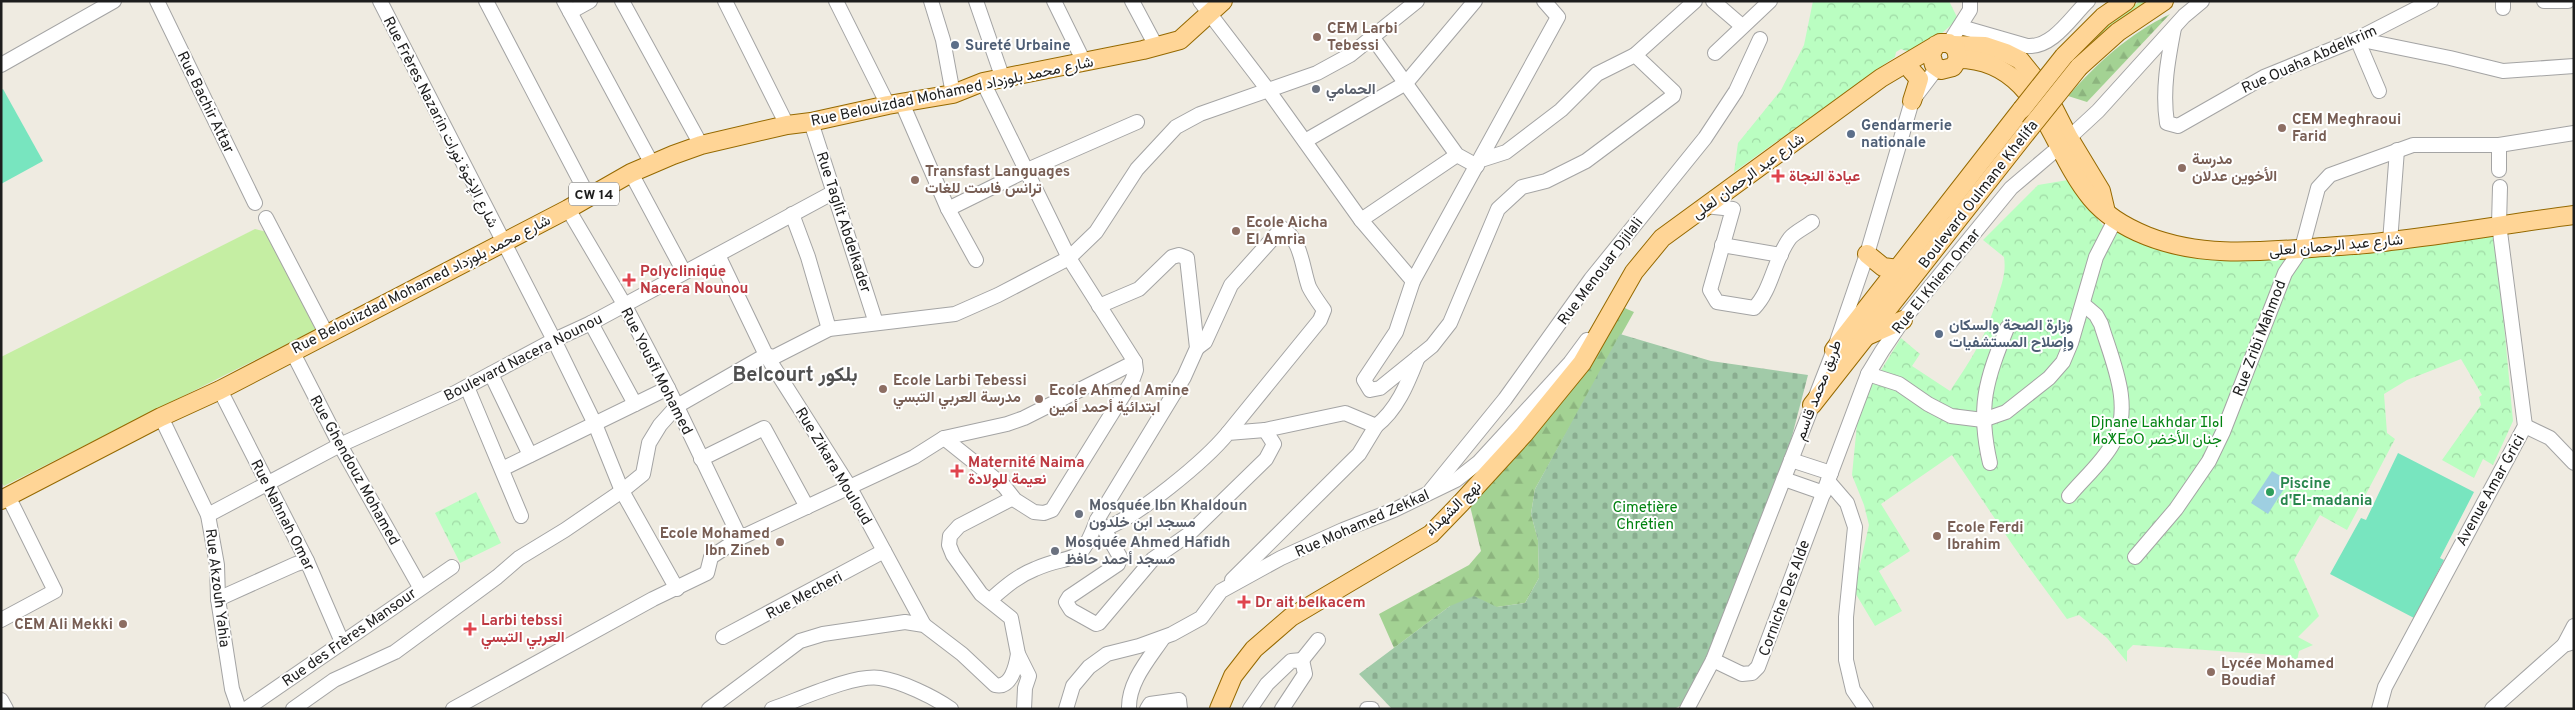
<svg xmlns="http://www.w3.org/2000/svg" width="2575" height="710" font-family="Overpass,Vazirmatn,'Noto Sans Tifinagh',sans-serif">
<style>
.grass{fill:#c5eea3}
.forest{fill:url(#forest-firs)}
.cemetery{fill:url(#cemetery-stones)}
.park{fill:url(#park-crowns)}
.pitch{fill:#78e5bf}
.water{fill:#9ecfe1}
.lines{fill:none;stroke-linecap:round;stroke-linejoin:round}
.minor-casing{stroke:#a4a4a4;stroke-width:16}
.major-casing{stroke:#956900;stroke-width:20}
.minor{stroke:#fff;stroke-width:14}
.major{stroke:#ffd596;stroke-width:18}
.major-bridge-casing{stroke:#956900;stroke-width:20;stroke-linecap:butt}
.major-bridge{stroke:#ffd596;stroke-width:18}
.education-dot{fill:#8d6e63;stroke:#fff;stroke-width:2}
.service-dot{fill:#5c6f8a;stroke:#fff;stroke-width:2}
.worship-dot{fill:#6b7280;stroke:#fff;stroke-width:2}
.health-dot{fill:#e0444e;stroke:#fff;stroke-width:2}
.leisure-dot{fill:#2e9e5b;stroke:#fff;stroke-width:2}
.labels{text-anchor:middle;stroke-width:4;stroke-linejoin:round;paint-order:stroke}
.shield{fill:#fff;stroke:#616161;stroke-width:1}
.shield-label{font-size:14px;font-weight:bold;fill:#1d1d1d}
.education-label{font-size:15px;font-weight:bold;fill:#785e54;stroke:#fff;text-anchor:start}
.service-label{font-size:15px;font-weight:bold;fill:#4e5e75;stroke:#fff;text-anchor:start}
.street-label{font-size:15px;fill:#1d1d1d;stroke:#fff}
.worship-label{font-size:15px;font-weight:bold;fill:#5b616d;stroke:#fff;text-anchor:start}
.health-label{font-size:15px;font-weight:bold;fill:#be3a42;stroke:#fff;text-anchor:start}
.park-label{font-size:15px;fill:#028311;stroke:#fff}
.leisure-label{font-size:15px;font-weight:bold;fill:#27864d;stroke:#fff;text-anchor:start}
.district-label{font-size:20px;font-weight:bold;fill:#505050;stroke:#fff}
</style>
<defs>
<pattern id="forest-firs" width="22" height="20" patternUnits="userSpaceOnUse" patternTransform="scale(1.25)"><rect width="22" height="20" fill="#a3d293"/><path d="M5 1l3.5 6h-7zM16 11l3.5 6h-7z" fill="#8cb47e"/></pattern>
<pattern id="cemetery-stones" width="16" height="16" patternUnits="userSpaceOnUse" patternTransform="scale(1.25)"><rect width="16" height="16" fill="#a1caa8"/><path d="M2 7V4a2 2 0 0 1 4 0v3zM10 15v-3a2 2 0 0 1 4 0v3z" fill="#8aad90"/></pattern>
<pattern id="park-crowns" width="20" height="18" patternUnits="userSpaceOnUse" patternTransform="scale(1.25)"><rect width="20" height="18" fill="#bafec1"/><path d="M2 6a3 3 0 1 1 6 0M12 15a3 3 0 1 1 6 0" fill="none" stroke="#9fd9a5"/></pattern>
</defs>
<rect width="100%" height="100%" fill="#efebe1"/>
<g class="grass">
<path d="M2140,1H2152L2060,81L2056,78C2081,48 2108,23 2140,1Z"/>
<path d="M255,229L267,232L316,325L315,330L4,486L1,482V357Z"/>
</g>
<g class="forest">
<path d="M2170,14L2087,102L2068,96C2099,61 2128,35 2170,14Z"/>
<path d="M1622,307L1634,312L1535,489L1531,514L1538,540L1539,578L1525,603L1497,607L1450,606L1394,648L1379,614L1469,565L1481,551L1470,506L1536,429Z"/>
</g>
<path class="cemetery" d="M1620,334L1711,361L1808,375L1791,440L1697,683L1682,705L1674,709H1392L1359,674L1450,606L1474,596L1497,607L1525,603L1539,578L1538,540L1531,514L1535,489Z"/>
<g class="park">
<path d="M1813,1H1949L1958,19L1933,41L1911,53L1901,49L1896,52L1895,57L1889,61L1734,172L1738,143L1781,90L1804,45Z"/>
<path d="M2068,180L2104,227L2171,247L2229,256L2495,228L2513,421L2493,465L2483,459L2474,478L2442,460L2481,405L2479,397L2482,395L2461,359L2407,380L2384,394L2387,433L2395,439L2347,530L2320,515L2294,560L2319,616L2298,637L2313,645L2299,651L2297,661L2290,656L2133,645L2127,651V662L2107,638L2079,615L2067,619L2014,547L1952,455L1881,504L1910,551L1879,571L1902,611L1875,626L1854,591L1869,525L1864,505L1852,475L1858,414L1873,383L1901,338L1920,354L1912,366L1950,391C1973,357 1987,335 1998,295C2003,281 2006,271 2004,257L1983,240L2038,185Z"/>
<path d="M476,492L501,543L460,563L435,513Z"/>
</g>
<g class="pitch">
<path d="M3,89L43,161L1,184V90Z"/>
<path d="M2398,453L2474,492L2440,558L2444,560L2414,618L2330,574L2361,518L2366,520Z"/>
</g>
<path class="water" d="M2272,471L2289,481L2268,514L2251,503Z"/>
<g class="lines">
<g class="minor-casing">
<g id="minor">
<path d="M157,1L255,203"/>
<path d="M380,1L554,340L595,424L622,491L677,589"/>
<path d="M486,1L588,196"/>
<path d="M564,1L652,164"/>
<path d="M622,1L701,145"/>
<path d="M725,1L787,125"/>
<path d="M836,1L888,105"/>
<path d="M931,1L943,40L953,94"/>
<path d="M976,1L1003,79"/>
<path d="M1054,1L1084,62"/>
<path d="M1132,1L1156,46"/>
<path d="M1200,1L1268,90L1361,220L1413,281"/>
<path d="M1713,1L1742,26"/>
<path d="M2544,1H2568"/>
<path d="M2503,8V1"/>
<path d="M570,12L590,1"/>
<path d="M1961,27L2027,46C2053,48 2071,17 2088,1"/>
<path d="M2174,28C2168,59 2162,91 2167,123L2178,126L2264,77L2357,39L2431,1"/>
<path d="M1373,38L1457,155L1477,166"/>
<path d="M2357,39L2450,58L2503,71L2574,66"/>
<path d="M2357,39L2379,91"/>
<path d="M1949,43L1970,10V1"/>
<path d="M1715,53L1770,1"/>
<path d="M1635,55L1695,1"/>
<path d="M1,65L114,1"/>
<path d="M902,103L948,209L976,260"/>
<path d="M811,122L876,323"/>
<path d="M1305,141L1406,83L1475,1"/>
<path d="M1481,160L1506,152L1561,110L1597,74L1635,55L1674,92L1673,96L1586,161L1546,181L1522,187L1498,209L1450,323L1432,346L1380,388L1370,390L1364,380L1396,332L1413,281L1558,17L1544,1"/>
<path d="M2499,170V145"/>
<path d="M631,173L684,272"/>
<path d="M1705,206L1733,209L1710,290L1717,302L1754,308C1772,290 1774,259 1790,238C1795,232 1806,227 1812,222"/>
<path d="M568,209L624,304L668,388L740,538"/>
<path d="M948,209L1025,171L1137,122"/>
<path d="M792,214L808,257L829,329"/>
<path d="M266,218L326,333"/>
<path d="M1361,220L1457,155"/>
<path d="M2390,242L2397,150"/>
<path d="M1722,245L1781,255"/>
<path d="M718,255L766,355L849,486L924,625"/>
<path d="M591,323L635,404"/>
<path d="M1197,348L1205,342L1231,285L1282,228C1302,240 1302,268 1309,287C1313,295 1319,303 1324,310L1320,320L1228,433"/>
<path d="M292,351L340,445L420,587"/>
<path d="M491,374L530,455"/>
<path d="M1868,374L1899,384L1928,404L1951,416L1983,420L2006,412L2049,378L2063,362L2071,343L2096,257L2115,220"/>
<path d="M467,387L521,516"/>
<path d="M220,390L307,561L342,642"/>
<path d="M161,417L208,515L217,565L218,599L232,689L239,709"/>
<path d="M1376,426C1398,409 1408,382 1418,357"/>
<path d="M2525,426L2550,438L2574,463"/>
<path d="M944,438L1004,486L1015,500L1034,512L1044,513L1052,510L1132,381L1136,370L1135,362L1069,258L983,82"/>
<path d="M701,459L764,428L807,507"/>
<path d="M1791,460L1831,473"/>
<path d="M1990,463C1977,407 1986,380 2007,328"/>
<path d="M502,469L668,388"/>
<path d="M1784,479L1824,493"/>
<path d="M1828,481L1847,503L1855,527L1846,617V660L1853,690L1866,709"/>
<path d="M1431,490L1505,399L1591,279L1705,138L1736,91L1760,39"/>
<path d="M2069,496C2083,479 2103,462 2113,443C2134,406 2112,361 2101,324L2096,315L2083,304"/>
<path d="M1013,498L959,526L950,536L949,545L953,555L981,594L1011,618L1018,654L1029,676L1025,688L1024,709"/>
<path d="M208,515L340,445L455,393L554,340L591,323L834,192"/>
<path d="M1097,520L1104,529C1137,517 1205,461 1228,433L1265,430L1345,413L1376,426L1359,454L1232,580"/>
<path d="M1104,529L1120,557L1118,564L1069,597L1066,602L1071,610L1096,624L1099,623L1153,559L1189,534L1266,459L1274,444L1265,430"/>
<path d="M2135,557L2176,509L2209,461L2223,432L2285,273L2302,248L2318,188L2330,175L2413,145H2499L2574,133"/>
<path d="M218,599L296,564L307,561"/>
<path d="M990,600C1004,588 1017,576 1035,569C1074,552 1079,569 1097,520L1184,377L1197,348L1187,258L1179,255L1172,257L1139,289L1099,306"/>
<path d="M1,620L55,591L8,496"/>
<path d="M723,637L884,551"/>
<path d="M2564,645L2574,626"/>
<path d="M1302,660L1318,640"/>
<path d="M1713,660L1742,674L1752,673L1758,667L1868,374L1882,351L1903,320L2011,188L2058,148L2098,111L2184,16L2202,1"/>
<path d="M1,700L6,709"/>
<path d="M246,709L452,567"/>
<path d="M293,709L334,680L395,652L497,577L519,558L565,530L622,491L643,474L649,443L660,425L677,406L766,355L774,357L829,329L955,314L998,295L1069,258L1096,232L1137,169L1176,127L1200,114L1317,73L1350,55L1417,1"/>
<path d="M453,709L653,599L707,573L711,557L740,538L914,457L944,438L1007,424L1024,418L1135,362"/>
<path d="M709,709L800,641L823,634L905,622L924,625L962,654L995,685C1011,689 1016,666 1018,654"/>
<path d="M772,709C799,700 853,674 880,678C901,681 934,697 951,709"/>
<path d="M1066,709L1073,686L1089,667L1107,654L1139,646L1172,634L1201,618L1221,591L1281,558L1343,530L1394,510L1456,480L1479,462L1570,363L1587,340"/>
<path d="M1129,709C1128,682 1149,659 1163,638"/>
<path d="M1147,709L1150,704L1179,700L1180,709"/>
<path d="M1250,709L1267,684L1291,661L1302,660L1305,674L1282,709"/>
<path d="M1367,709H1372"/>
<path d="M1687,709L1713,660L1834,350L1867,254L1912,101L1937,68"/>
<path d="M2379,709L2385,687L2525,426L2499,224L2500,187"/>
<path d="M2492,709L2564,645L2574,642"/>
</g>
</g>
<g class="major-casing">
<g id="major">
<path d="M1953,45L1985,46L2006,53L2020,60L2045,91L2069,138L2101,191L2106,212"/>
<path d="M2064,56L2103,17L2126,1"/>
<path d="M1958,59C2039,59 2049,148 2091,198C2105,215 2127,228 2147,236C2200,257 2255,252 2311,248C2337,246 2364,245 2390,241C2452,234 2512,223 2574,215"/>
<path d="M2079,67L2118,32L2164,1"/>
<path d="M1911,70L1919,79L1912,101"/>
<path d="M1867,254L1883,267L1898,269"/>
<path d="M1869,335L1903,320"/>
<path d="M1834,350L2022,109"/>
<path d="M1812,405L2030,128"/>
<path d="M1,500L161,417L220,390L568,209L631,173L673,155L701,145L787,125L811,122L888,105L953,94L983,82L1143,50L1180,40L1223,1"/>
<path d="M1219,709L1233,676L1254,649L1291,617L1431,534L1461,503L1524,434L1582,363L1634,272L1662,238L1881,78L1940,43H1949L1956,49L1958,59L1953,67L1941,70L1934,65L1931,54L1936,45"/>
</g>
</g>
<use href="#minor" class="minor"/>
<use href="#major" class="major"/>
<g class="major-bridge-casing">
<g id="major-bridge">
<path d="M2022,109L2064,56"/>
<path d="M2030,128L2079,67"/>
</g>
</g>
<use href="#major-bridge" class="major-bridge"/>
</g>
<g class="education-dot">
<circle cx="1317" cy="37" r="5"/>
<circle cx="2282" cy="128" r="5"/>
<circle cx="2182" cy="168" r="5"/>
<circle cx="915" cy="180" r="5"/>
<circle cx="1236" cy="231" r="5"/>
<circle cx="883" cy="389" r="5"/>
<circle cx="1039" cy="399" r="5"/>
<circle cx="1937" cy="536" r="5"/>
<circle cx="780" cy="542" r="5"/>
<circle cx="123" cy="624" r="5"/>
<circle cx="2211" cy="672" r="5"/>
</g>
<g class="service-dot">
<circle cx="955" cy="45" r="5"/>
<circle cx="1851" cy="134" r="5"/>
<circle cx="1939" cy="334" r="5"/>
</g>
<g class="worship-dot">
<circle cx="1316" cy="89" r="5"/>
<circle cx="1079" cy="514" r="5"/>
<circle cx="1055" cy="551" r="5"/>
</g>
<g class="health-dot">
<path d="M1775.5 168.5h5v5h5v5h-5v5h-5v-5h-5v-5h5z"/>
<path d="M626.5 272.5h5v5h5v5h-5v5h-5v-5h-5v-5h5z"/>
<path d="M954.5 463.5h5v5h5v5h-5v5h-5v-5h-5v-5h5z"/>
<path d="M1241.5 594.5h5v5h5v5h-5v5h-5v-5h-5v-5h5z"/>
<path d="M467.5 621.5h5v5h5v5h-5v5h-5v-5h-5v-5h5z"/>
</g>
<circle class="leisure-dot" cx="2270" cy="492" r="5"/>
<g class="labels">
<rect class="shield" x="569" y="182.5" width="50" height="23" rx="4"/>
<g class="shield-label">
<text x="594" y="199">CW 14</text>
</g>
<g class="education-label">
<text x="1327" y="33">CEM Larbi<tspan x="1327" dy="17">Tebessi</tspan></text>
<text x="2292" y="124">CEM Meghraoui<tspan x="2292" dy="17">Farid</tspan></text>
<text x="2192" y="164">مدرسة<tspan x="2192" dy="17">الأخوين عدلان</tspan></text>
<text x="925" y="176">Transfast Languages<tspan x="925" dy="17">ترانس فاست للغات</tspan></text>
<text x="1246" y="227">Ecole Aicha<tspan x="1246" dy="17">El Amria</tspan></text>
<text x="893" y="385">Ecole Larbi Tebessi<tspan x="893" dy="17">مدرسة العربي التبسي</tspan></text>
<text x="1049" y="395">Ecole Ahmed Amine<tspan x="1049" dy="17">ابتدائية أحمد أمين</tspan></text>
<text x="1947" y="532">Ecole Ferdi<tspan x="1947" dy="17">Ibrahim</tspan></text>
<text x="770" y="538" text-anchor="end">Ecole Mohamed<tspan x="770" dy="17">Ibn Zineb</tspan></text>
<text x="113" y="629" text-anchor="end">CEM Ali Mekki</text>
<text x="2221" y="668">Lycée Mohamed<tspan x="2221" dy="17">Boudiaf</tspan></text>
</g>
<g class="service-label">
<text x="965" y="50">Sureté Urbaine</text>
<text x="1861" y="130">Gendarmerie<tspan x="1861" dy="17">nationale</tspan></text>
<text x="1949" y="330">وزارة الصحة والسكان<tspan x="1949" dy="17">وإصلاح المستشفيات</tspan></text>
</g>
<g class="street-label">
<text transform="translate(2309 59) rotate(-24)" y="5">Rue Ouaha Abdelkrim</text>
<text transform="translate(952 91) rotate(-12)" y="5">Rue Belouizdad Mohamed شارع محمد بلوزداد</text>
<text transform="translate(206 102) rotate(64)" y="5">Rue Bachir Attar</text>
<text transform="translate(441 122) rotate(63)" y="5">Rue Frères Nazarin شارع الإخوة نورات</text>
<text transform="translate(1748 176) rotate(-36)" y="5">شارع عبد الرحمان لعلى</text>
<text transform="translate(1978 194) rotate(-52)" y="5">Boulevard Oulmane Khelifa</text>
<text transform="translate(844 222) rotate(72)" y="5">Rue Taglit Abdelkader</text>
<text transform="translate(2336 245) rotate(-5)" y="5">شارع عبد الرحمان لعلى</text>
<text transform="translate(1600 271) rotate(-53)" y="5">Rue Menouar Djilali</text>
<text transform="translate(1936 281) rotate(-51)" y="5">Rue El Khiem Omar</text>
<text transform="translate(421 284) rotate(-27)" y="5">Rue Belouizdad Mohamed شارع محمد بلوزداد</text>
<text transform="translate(2259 338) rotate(-69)" y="5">Rue Zribi Mahmod</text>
<text transform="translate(523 357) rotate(-27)" y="5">Boulevard Nacera Nounou</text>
<text transform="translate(657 371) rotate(63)" y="5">Rue Yousfi Mohamed</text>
<text transform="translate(1818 390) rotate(-69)" y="5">طريق محمد قاسم</text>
<text transform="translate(834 466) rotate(59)" y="5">Rue Zikara Mouloud</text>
<text transform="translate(355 470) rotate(61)" y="5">Rue Ghendouz Mohamed</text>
<text transform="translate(2490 490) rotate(-61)" y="5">Avenue Amar Grici</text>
<text transform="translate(1453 508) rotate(-44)" y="5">نهج الشهداء</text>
<text transform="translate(283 515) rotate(63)" y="5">Rue Nahnah Omar</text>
<text transform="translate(1362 523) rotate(-24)" y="5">Rue Mohamed Zekkal</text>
<text transform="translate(218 588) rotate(83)" y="5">Rue Akzouh Yahia</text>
<text transform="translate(804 595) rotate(-28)" y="5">Rue Mecheri</text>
<text transform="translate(1784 598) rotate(-70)" y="5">Corniche Des Alde</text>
<text transform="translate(349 637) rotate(-35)" y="5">Rue des Frères Mansour</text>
</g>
<g class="worship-label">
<text x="1326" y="94">الحمامي</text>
<text x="1089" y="510">Mosquée Ibn Khaldoun<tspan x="1089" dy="17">مسجد ابن خلدون</tspan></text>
<text x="1065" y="547">Mosquée Ahmed Hafidh<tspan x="1065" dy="17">مسجد أحمد حافظ</tspan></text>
</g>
<g class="health-label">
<text x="1789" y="181">عيادة النجاة</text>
<text x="640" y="276">Polyclinique<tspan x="640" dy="17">Nacera Nounou</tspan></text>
<text x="968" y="467">Maternité Naima<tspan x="968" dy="17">نعيمة للولادة</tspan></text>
<text x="1255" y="607">Dr ait belkacem</text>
<text x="481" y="625">Larbi tebssi<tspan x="481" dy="17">العربي التبسي</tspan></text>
</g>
<g class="park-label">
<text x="2157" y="427">Djnane Lakhdar ⵊⵏⴰⵏ<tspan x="2157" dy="17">ⵍⴰⵅⴹⴰⵔ جنان الأخضر</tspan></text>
<text x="1645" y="512">Cimetière<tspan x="1645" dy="17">Chrétien</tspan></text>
</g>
<g class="leisure-label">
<text x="2280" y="488">Piscine<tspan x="2280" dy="17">d'El-madania</tspan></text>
</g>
<g class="district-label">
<text x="795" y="381">Belcourt بلكور</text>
</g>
</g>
<rect width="2575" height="710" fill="none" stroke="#1d1d1d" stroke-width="5"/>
</svg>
